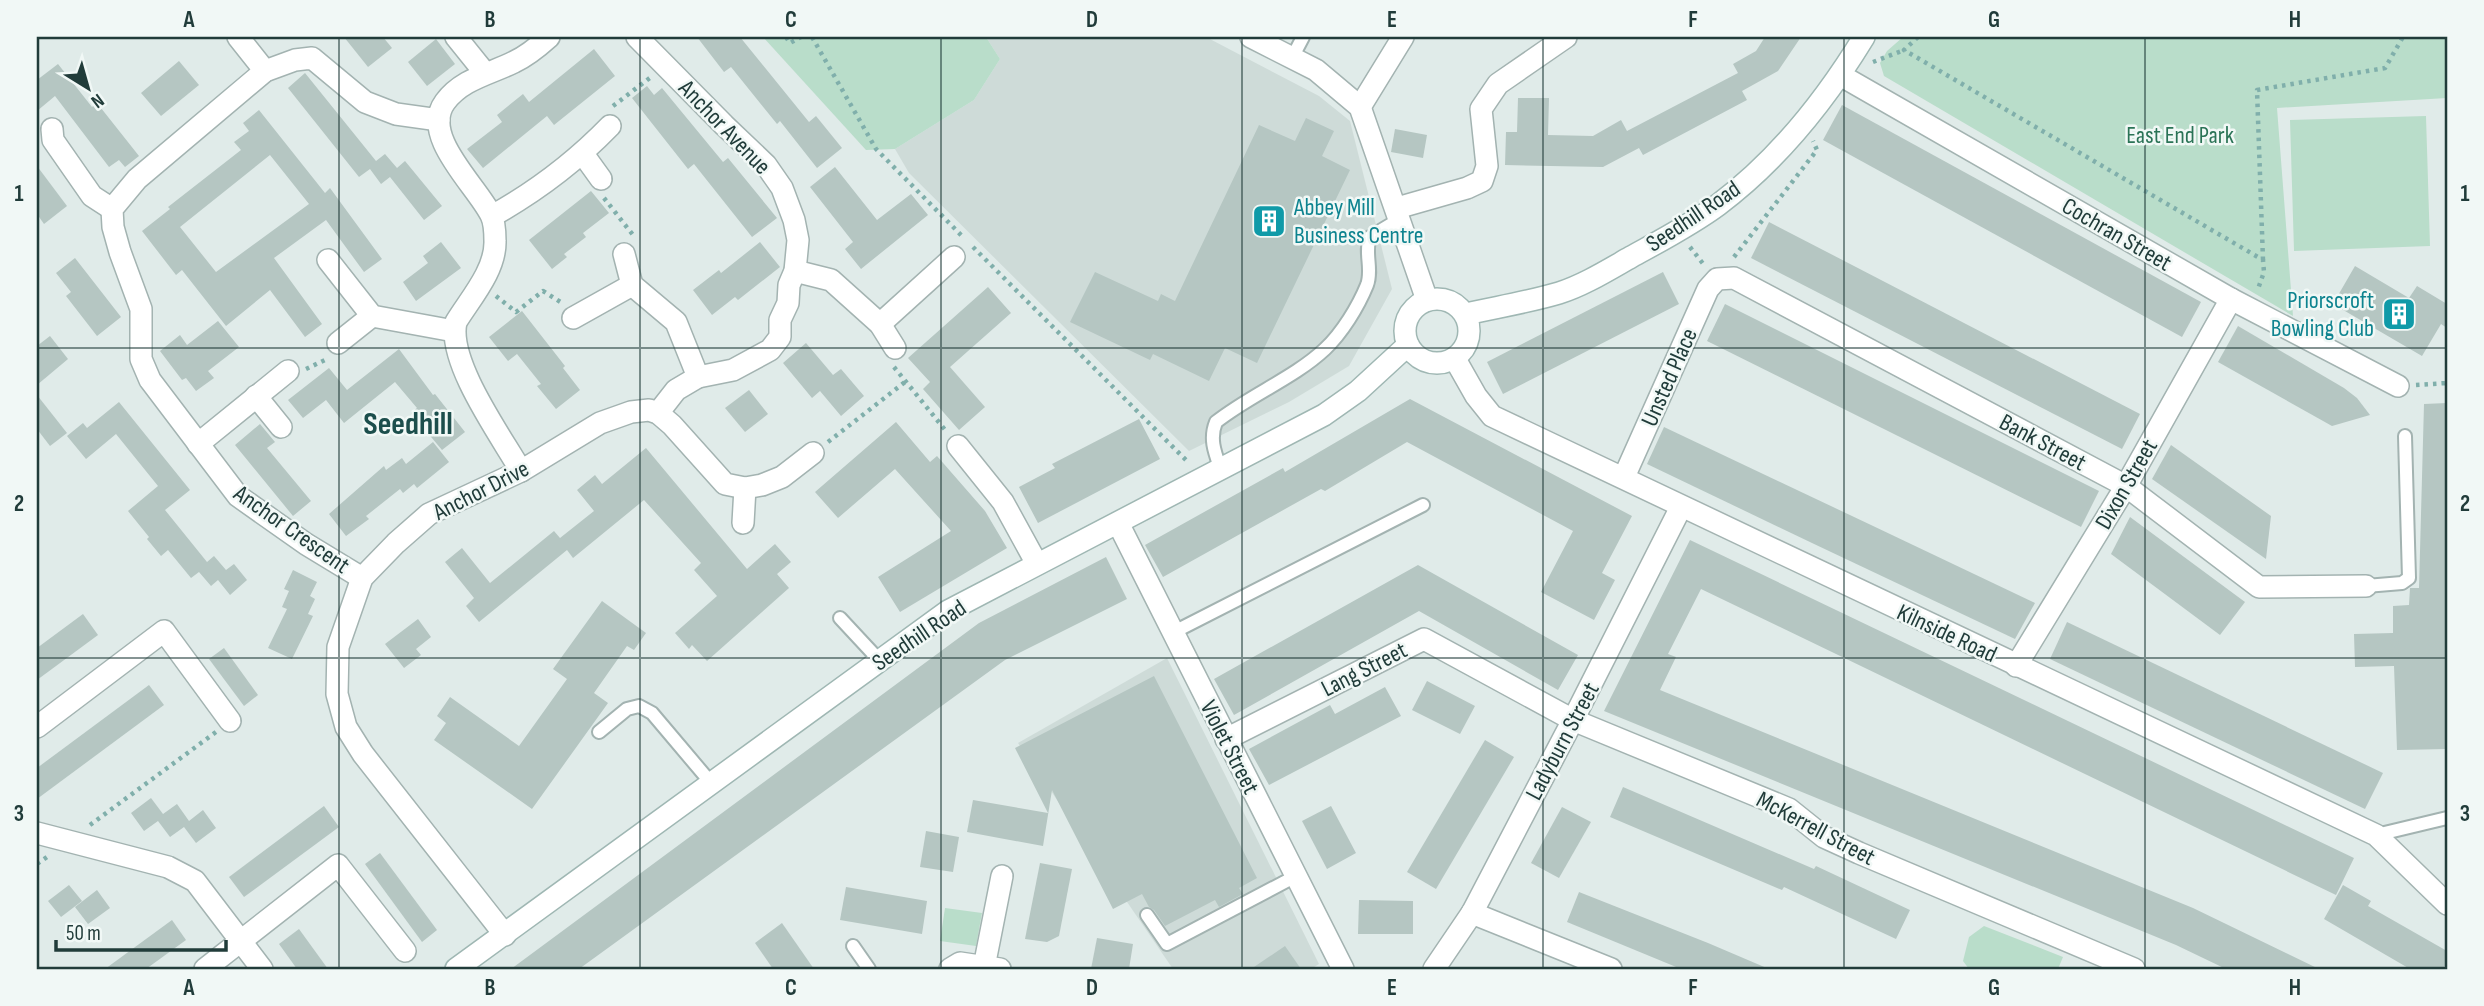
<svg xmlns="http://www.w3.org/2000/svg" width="2484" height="1006" font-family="'Sofia Sans Condensed',sans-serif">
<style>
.built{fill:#cedbd8}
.green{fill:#b9ddca}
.building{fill:#b5c6c2;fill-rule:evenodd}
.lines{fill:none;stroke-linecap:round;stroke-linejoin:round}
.lane-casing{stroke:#a3b3b1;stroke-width:16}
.street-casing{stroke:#a3b3b1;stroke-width:24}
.secondary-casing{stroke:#9fb7b3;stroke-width:24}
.path{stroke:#80afab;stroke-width:4.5;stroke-dasharray:3.5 5;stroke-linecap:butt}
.lane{stroke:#fff;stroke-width:12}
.street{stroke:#fff;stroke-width:21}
.secondary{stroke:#fff;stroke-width:21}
.grid{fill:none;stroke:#213c3a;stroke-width:2;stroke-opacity:0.55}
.labels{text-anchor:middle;stroke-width:5;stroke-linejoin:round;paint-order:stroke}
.street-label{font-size:24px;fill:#213c3a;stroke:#f1f8f6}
.park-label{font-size:24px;fill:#2a7356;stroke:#f1f8f6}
.culture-label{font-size:24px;fill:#0d838f;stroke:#f1f8f6;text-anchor:start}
.district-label{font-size:32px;font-weight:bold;fill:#1c4e4c;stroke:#f1f8f6}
.neatline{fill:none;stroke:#213c3a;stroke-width:2.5}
.grid-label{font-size:23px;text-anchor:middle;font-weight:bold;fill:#213c3a}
</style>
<rect width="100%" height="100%" fill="#e0ebe9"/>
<g class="built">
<path d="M986,37H1206L1319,96L1350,121L1392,289L1349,366L1289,402L1189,451L909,173L895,149L974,100L1000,59Z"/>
<path d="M1167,658L1319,964L1311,969H1173L1018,743Z"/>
</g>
<g class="green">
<path d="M763,37H986L1000,59L974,100L895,149L866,150Z"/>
<path d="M1903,37H2447V98L2277,108L2293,316L1884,76L1880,63L1887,51Z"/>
<path d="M2426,116L2430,246L2294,251L2290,120Z"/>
<path d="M945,908L982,913L976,946L940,941Z"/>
<path d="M1984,926L2063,957L2058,969H1969L1963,961L1969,937Z"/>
</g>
<g class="building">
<path d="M344,37H383L392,48L368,67Z"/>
<path d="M697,37H740L809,122L816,116L842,148L817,168L780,121L777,124L731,67L724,72Z"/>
<path d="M1765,37H1801L1778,71L1742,91L1747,100L1643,155L1639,148L1603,167L1505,165L1506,132H1517L1518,98H1549L1548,135L1593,136L1621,120L1627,131L1738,73L1733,64L1756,51Z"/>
<path d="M436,39L455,64L427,86L408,62Z"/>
<path d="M594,49L615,76L554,125L547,116L483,168L467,149L502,122L497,115L523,94L529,102Z"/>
<path d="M179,61L199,85L161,116L141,93Z"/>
<path d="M58,64L92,107L97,103L139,156L125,167L119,160L109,167L55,96L37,111V80Z"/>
<path d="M305,73L376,161L385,154L397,168L405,161L442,206L424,220L390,177L381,184L370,169L359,177L288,88Z"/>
<path d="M647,86L654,95L662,88L723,162L728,158L777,218L752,237L694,164L688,169L632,98Z"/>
<path d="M1842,105L2201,302L2182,337L1823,140Z"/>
<path d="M259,110L325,193L330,188L382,259L364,272L326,220L274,258L322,324L305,337L270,290L226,326L182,270L176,275L142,231L170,209L168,207L241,150L234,142L249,131L243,123ZM270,155L309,204L216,272L180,227Z"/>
<path d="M1306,118L1334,131L1322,156L1350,170L1257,363L1225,348L1209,381L1153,354L1150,360L1070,322L1095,272L1158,301L1161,294L1175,301L1259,125L1295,141Z"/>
<path d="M1395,129L1427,135L1423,158L1391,152Z"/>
<path d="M37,166L67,206L44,224L37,214Z"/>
<path d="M835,167L877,220L911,194L928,215L861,269L845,249L853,242L810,187Z"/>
<path d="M591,191L609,213L583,233L586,237L564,254L567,257L552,269L529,240Z"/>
<path d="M1769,222L2140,414L2122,449L1751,258Z"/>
<path d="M441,242L461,268L416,301L403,282L428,263L423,256Z"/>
<path d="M760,242L780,267L738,300L735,297L712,315L693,290L719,270L721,273Z"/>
<path d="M75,258L121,317L97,336L66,296L71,292L56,273Z"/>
<path d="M2355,266L2409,298L2417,286L2447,304V328L2441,324L2422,356L2333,304Z"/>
<path d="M1663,272L1679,304L1503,394L1487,362Z"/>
<path d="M988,287L1011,313L950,367L985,407L959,430L923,389L930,382L908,358Z"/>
<path d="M1725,304L2099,491L2081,527L1707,341Z"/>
<path d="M522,311L565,366L563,368L580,390L556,409L537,386L541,384L517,354L508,361L489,337Z"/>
<path d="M218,321L239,347L208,371L214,378L196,391L186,378L182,380L160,351L180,335L187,345Z"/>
<path d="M2238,326L2344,388L2357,398L2370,415L2332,426L2218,362Z"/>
<path d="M50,336L68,359L37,385V346Z"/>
<path d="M806,343L833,375L841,369L864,396L841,416L820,391L812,398L783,363Z"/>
<path d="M399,349L433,395L435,394L465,432L442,450L411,413L417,408L395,382L344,423L326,400L303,418L288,400L329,368L347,390Z"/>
<path d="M749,390L768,414L745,432L725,408Z"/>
<path d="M37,395L67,433L50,446L37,429Z"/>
<path d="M1410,399L1632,516L1602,573L1615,580L1594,620L1541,592L1573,531L1407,442L1325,491L1321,489L1163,577L1145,545L1283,468L1285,472Z"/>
<path d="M119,402L190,490L165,510L207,562L214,556L226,570L234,564L247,580L230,595L218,580L211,586L199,572L191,578L168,550L161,556L147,539L149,537L128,511L158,486L116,434L86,459L67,436L83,423L87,428Z"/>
<path d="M2447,403V749L2397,750L2394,666L2355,667L2354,634L2393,633V606L2409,605L2410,588H2419L2424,404Z"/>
<path d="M1139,419L1160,459L1038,523L1019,487L1055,468L1052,464Z"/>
<path d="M896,422L930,462L937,456L985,511L1007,548L900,612L878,577L951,531L895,469L838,518L815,492Z"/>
<path d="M260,424L275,442L267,448L311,501L293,516L235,445Z"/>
<path d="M1664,427L1871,525L2035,603L2015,639L1812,543L1647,464Z"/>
<path d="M433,442L449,462L417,488L414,484L403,493L400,489L366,516L369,519L346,536L329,514L384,466L386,470L402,458L406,464Z"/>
<path d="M2171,445L2271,516L2266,559L2152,479Z"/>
<path d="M646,448L747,569L775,544L791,562L777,574L789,588L707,661L692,645L689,649L675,633L717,596L694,570L701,563L644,500L573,558L567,550L479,622L466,606L474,598L445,562L462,548L490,583L554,531L560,538L594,511L577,490L595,475L602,484Z"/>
<path d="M2130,517L2245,602L2220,635L2111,554Z"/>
<path d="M1690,540L2354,858L2336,895L1701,589L1668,654L1676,657L1660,690L2193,908L2319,969H2226L2176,945L1604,711Z"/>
<path d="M1106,557L1127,599L1005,660L579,969H511L979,623Z"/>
<path d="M1418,565L1578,655L1558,690L1419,611L1234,715L1214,679Z"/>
<path d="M293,570L317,582L310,596L315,599L308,614L313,616L292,659L268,648L287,609L282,607L289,591L284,589Z"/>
<path d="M602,601L646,633L634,650L627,646L594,693L608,703L532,809L434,740L446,723L437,716L450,697L519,746L567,679L553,669Z"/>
<path d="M83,614L98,635L37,680V648Z"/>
<path d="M418,619L431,637L416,649L421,655L404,668L385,644Z"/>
<path d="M2067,622L2383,773L2365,809L2050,659Z"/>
<path d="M224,648L258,695L244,706L209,659Z"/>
<path d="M1154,676L1257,878L1239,888L1243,894L1219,907L1215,900L1165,926L1154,910L1149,907L1142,894L1113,909L1052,790L1043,846L967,832L973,800L1048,813L1015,748Z"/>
<path d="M1427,681L1475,706L1460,734L1412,710Z"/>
<path d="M149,685L164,705L37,799V768Z"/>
<path d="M1385,687L1401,716L1269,785L1249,749L1330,705L1335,714Z"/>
<path d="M1485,740L1514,757L1436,889L1407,872Z"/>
<path d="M1623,787L1814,869L1816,866L1910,910L1896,939L1784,887L1782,890L1610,817Z"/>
<path d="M151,798L163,814L177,804L189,821L203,810L216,828L196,843L184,827L170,837L158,821L144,831L131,813Z"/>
<path d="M324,806L339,827L244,897L229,877Z"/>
<path d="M1331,806L1356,853L1327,869L1302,821Z"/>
<path d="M1562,807L1591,822L1559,878L1531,863Z"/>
<path d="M926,831L959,837L953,872L920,867Z"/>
<path d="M380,853L437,930L422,942L365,864Z"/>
<path d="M1040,863L1072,869L1059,936L1047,942L1025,939Z"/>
<path d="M69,885L82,901L61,917L48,901Z"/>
<path d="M2343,885L2371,901L2368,906L2447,951V962L2443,969H2410L2324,919Z"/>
<path d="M846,887L927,901L922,934L840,920Z"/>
<path d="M97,890L110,908L88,924L75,907Z"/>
<path d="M1579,892L1708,943L1769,969H1681L1567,922Z"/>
<path d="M1359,900L1413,901V934H1358Z"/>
<path d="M172,920L186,940L146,969H105Z"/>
<path d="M782,923L814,969H773L755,943Z"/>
<path d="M299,929L328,969H297L279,944Z"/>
<path d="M1097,938L1133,944L1129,969H1091Z"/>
<path d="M1285,946L1301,969H1251Z"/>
</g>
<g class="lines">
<g class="lane-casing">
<g id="lane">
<path d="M1292,58L1303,37"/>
<path d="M1221,470C1215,453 1209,439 1216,422C1250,395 1294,378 1325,349C1342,333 1358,307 1367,285C1373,269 1364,253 1370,237L1400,219"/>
<path d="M2366,586L2402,583L2409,578L2405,436"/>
<path d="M840,618L880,661"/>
<path d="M1172,633L1423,505"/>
<path d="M599,732L627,709L639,706L652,713L712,784"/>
<path d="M2376,835L2447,818"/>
<path d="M1147,915L1167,944L1296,876"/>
<path d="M853,946L869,969"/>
</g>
</g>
<g class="street-casing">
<g id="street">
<path d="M238,37L265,71"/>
<path d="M456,37L485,73"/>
<path d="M637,37L724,125L766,165L782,188L794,220L798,240L795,271L789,285L788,303L780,320V337L770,350L733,370L698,377L676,390L658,413"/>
<path d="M1251,37L1316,70L1360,107L1427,300"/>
<path d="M1840,75L2231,299L2398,386"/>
<path d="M1360,107L1403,37"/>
<path d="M52,129L53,140L92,196L112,209"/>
<path d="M583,154L601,179"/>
<path d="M1397,208L1467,188L1482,181L1487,166L1481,109L1498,84L1566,37"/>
<path d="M492,216C537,191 574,163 610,126"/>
<path d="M624,254L632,285L676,322L698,377"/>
<path d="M328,260L372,316L454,331"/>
<path d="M795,271L831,280L880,324L895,348"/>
<path d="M573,318L632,285"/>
<path d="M880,324L954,257"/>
<path d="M338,343L372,316"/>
<path d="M1455,359L1476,396L1492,416L2376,835L2447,904"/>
<path d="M256,396L281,427"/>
<path d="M198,444L288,371"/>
<path d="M958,446L1003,502L1037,564"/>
<path d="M521,471C501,436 447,362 456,322C470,299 496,270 495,241C495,234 494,221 491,215C477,186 420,136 445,102C462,79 490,74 514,62C527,56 539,46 549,37"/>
<path d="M1624,477L1708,289L1717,279L1734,278L2126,486L2259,587L2366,586"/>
<path d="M743,523L745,488"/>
<path d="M1118,523L1343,969"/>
<path d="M362,578L306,544L238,496L150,380L141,359V309L120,252L113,227L112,209L137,179L265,71L295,60L312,58L365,102L396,114L439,120"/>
<path d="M2016,666L2126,486L2231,299"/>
<path d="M37,727L164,631L230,721"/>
<path d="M1226,739L1424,639L1573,720L1789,809L1824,837L1859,853L2134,969"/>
<path d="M37,833L168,867L195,881L262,969"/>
<path d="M1472,913L1611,969"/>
<path d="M505,935L363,754L346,727L337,694L338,647L362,578L396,543L429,514L521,471L600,423L631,412L649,410L658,413L672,425L725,484L745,488L762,485L782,477L813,453"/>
<path d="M984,967L1002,876"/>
<path d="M205,969L338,865L405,951"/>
<path d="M950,969L960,963L1000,969"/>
<path d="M1434,969L1472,913L1573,720L1681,507"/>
</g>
</g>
<g class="secondary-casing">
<g id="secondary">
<circle cx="1437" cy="331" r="32"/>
<path d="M1466,314C1497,307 1529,302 1559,293C1584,285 1608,270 1631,257C1660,241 1691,225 1718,205C1778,160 1825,101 1864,37"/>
<path d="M456,969L948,611L1324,415L1358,391L1408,345"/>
</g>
</g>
<g class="path">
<path d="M786,37L790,43L801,37"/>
<path d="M812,37L876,149L964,238"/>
<path d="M1918,37L1904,50L2263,260L2264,272L2258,289"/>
<path d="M1873,62L1904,50"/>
<path d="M613,106L651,77"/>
<path d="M604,198L633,235"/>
<path d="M973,247L1189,463"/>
<path d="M1690,247L1704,265"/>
<path d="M1734,257L1817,150L1813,141"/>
<path d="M2263,260L2257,90L2385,68L2403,37"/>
<path d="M496,296L516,312L543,291L562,303"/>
<path d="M894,367L946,431"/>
<path d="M306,369L327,359"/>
<path d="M2416,385L2447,383"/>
<path d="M828,442L905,382"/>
<path d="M90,825L216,732"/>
<path d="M37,864L47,857"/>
</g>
<use href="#lane" class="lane"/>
<use href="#street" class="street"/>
<use href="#secondary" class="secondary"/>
</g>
<path class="grid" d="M339,37V969M640,37V969M941,37V969M1242,37V969M1543,37V969M1844,37V969M2145,37V969M37,348H2447M37,658H2447"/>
<defs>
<g id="building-square" transform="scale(1.75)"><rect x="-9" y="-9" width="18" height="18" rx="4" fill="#0f9aa8" stroke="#f1f8f6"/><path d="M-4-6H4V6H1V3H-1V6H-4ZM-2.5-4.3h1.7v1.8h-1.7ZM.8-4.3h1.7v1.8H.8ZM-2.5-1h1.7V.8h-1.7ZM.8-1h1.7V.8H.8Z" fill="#fff"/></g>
</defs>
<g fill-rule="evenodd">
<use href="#building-square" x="1269" y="221"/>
<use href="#building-square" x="2399" y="314"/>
</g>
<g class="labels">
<g class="street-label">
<text transform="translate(725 127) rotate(46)" y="8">Anchor Avenue</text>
<text transform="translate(1693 216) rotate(-34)" y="8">Seedhill Road</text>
<text transform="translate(2117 234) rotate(30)" y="8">Cochran Street</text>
<text transform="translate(1669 377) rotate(-66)" y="8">Unsted Place</text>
<text transform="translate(2043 442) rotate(28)" y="8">Bank Street</text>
<text transform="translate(2126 484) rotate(-60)" y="8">Dixon Street</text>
<text transform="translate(481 490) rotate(-27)" y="8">Anchor Drive</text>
<text transform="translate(292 529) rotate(35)" y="8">Anchor Crescent</text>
<text transform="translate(1947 633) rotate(25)" y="8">Kilnside Road</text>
<text transform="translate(919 635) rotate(-34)" y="8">Seedhill Road</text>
<text transform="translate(1364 669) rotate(-27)" y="8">Lang Street</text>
<text transform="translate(1562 741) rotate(-62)" y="8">Ladyburn Street</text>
<text transform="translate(1230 747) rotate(63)" y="8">Violet Street</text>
<text transform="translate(1816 828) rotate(28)" y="8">McKerrell Street</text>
</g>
<g class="park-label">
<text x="2180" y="143">East End Park</text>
</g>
<g class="culture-label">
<text x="1294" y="215">Abbey Mill<tspan x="1294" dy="28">Business Centre</tspan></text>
<text x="2374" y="308" text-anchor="end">Priorscroft<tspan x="2374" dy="28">Bowling Club</tspan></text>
</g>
<g class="district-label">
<text x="408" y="434">Seedhill</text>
</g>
</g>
<rect width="2484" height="1006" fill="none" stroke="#f1f8f6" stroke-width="77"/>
<g transform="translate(88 88) rotate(143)" stroke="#f1f8f6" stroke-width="5" paint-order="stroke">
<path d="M0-5L12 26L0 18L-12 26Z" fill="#213c3a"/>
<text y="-10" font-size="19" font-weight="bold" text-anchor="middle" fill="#213c3a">N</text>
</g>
<path d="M56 940v10h170v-10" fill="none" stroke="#213c3a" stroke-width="3.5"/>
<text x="66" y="940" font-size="21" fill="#213c3a" stroke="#f1f8f6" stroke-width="5" paint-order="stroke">50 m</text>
<rect x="38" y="38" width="2408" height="930" class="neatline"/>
<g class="grid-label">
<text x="189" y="27">A</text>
<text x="490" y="27">B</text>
<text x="791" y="27">C</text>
<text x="1092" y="27">D</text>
<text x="1392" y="27">E</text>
<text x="1693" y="27">F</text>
<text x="1994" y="27">G</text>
<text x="2295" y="27">H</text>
<text x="19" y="201">1</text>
<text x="2465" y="201">1</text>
<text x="19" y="511">2</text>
<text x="2465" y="511">2</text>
<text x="19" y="821">3</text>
<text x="2465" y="821">3</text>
<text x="189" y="995">A</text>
<text x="490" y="995">B</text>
<text x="791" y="995">C</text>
<text x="1092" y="995">D</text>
<text x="1392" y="995">E</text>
<text x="1693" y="995">F</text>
<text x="1994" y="995">G</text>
<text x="2295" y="995">H</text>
</g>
</svg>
